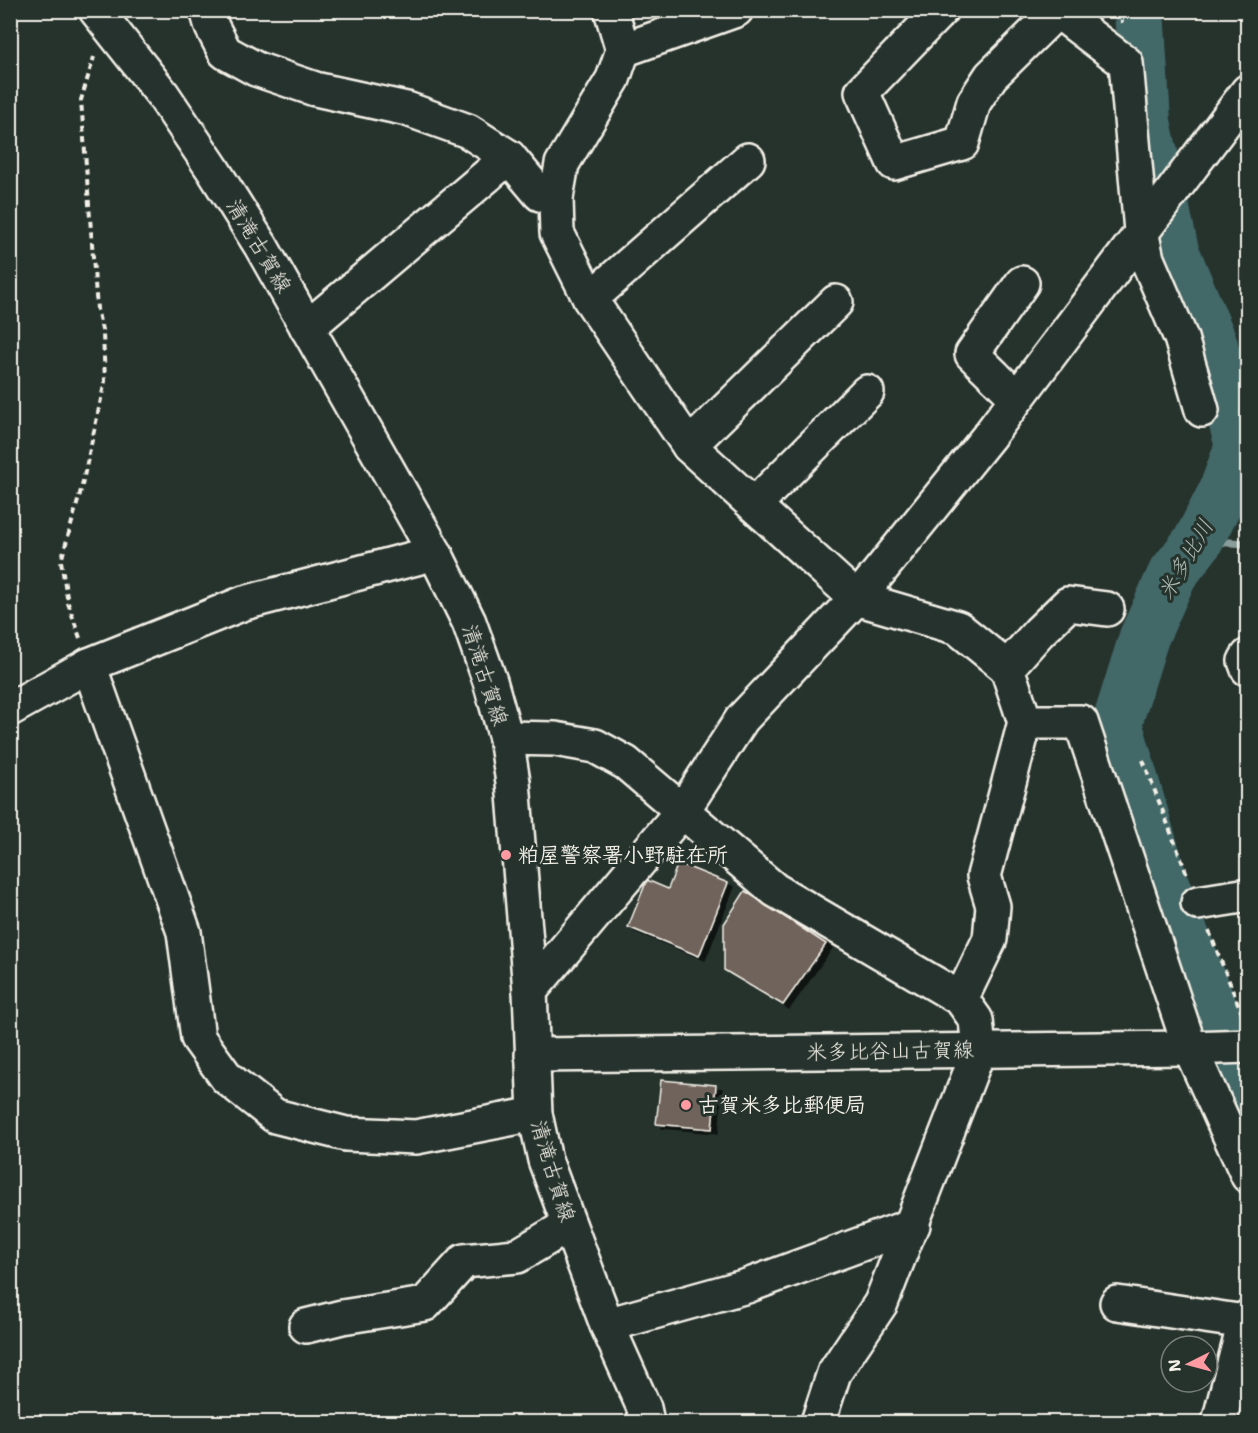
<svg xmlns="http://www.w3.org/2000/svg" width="1258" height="1433" font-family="'Shantell Sans','Klee One',sans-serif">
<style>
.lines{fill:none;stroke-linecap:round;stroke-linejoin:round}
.stream{stroke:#899e9b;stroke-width:8}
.river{stroke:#426767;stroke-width:50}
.building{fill:#70645c;stroke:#f4f1e8;stroke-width:1.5;filter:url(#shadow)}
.minor-casing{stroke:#f4f1e8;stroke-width:38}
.major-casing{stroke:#f4f1e8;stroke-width:38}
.path{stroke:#f4f1e8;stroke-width:4;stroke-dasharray:6 4.5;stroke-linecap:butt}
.minor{stroke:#26332d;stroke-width:33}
.major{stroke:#26332d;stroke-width:33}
.poi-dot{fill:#ff9aa2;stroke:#26332d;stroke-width:2}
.labels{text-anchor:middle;stroke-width:6;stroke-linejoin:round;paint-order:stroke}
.street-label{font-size:21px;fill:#f4f1e8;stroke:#26332d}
.poi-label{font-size:21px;font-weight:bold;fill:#f4f1e8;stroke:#26332d;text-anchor:start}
.water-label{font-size:22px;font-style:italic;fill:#adbab4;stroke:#26332d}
</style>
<defs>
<filter id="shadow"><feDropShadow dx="6" dy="4" stdDeviation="0" flood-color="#0009"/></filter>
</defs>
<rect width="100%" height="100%" fill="#26332d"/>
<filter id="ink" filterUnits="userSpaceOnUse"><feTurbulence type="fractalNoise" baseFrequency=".0167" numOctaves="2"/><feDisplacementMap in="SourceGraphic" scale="12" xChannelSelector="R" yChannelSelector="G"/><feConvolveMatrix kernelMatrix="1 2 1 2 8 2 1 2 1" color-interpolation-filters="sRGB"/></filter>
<g filter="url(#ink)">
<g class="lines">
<path class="stream" d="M1198,541L1240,543L1248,545"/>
<path class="river" d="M1139,10L1146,122L1174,251L1212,342L1240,446L1223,492L1198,541L1172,575L1144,637L1117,723L1162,878L1248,1099"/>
</g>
<g class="building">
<path d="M678,863L728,883L699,956L628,927L647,880L668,889Z"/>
<path d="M745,891L826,944L783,1005L724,970V924Z"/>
<path d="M661,1080L716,1085L712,1129L656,1124Z"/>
</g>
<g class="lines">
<g class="minor-casing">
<g id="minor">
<path d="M207,10L212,27L225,52L256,69L315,89L407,109L468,131L509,157"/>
<path d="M611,10L623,50"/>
<path d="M941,10L862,92L894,163L962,143L974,102L991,76L1057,11"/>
<path d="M1056,10L1126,63L1141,231L1147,259L1181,338L1202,410"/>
<path d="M556,198L562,164L613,79L623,50L736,10"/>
<path d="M590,299L748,160"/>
<path d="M307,328L509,157L540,194L556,198L557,233L590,299L689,446L856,598L958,628L1007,668L1025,722H1081L1190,1048L1248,1176"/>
<path d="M1017,398L972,354L1022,283"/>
<path d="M689,446L836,302"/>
<path d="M754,505L867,392"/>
<path d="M1248,656L1245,661L1248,669"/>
<path d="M89,665L184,932L198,1038L227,1078L275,1116L346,1134L416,1137L535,1114"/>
<path d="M1007,668L1039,632L1068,604L1107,609"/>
<path d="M10,709L89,665L244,603L435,553"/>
<path d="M506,738L555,739L595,746L626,763L775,890L961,999L976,1020L979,1050L881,1303L834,1373L818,1422"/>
<path d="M1198,903L1248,895"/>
<path d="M530,991L683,810L742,719L867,587L988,437L1248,91"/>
<path d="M961,999L990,939L993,906L984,876L1025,722"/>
<path d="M1117,1303L1245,1322"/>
<path d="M607,1325L747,1286L913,1225"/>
<path d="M306,1326L342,1317L425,1304L464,1261L517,1256L569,1225"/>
<path d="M1219,1422L1245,1322L1248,1317"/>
</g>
</g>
<g class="major-casing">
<g id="major">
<path d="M96,10L163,95L212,168L261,246L435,553L469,622L490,681L506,738L513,782L530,991L535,1114L545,1160L607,1325L644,1408L647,1422"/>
<path d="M532,1055L1190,1048L1248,1046"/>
</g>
</g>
<g class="path">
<path d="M1121,10L1122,23"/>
<path d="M80,638L68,603L61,561L81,490L105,381L103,334L97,309L81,100L94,57"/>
<path d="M1143,760L1188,877"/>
<path d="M1209,931L1243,1016"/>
</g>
<use href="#minor" class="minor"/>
<use href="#major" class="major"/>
</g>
</g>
<g class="poi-dot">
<circle cx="506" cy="855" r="6"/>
<circle cx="686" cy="1105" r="6"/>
</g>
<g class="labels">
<g class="street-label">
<text transform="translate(259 246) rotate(59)" y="7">清滝古賀線</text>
<text transform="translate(485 675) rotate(72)" y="7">清滝古賀線</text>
<text transform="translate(890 1051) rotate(-1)" y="7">米多比谷山古賀線</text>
<text transform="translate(553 1171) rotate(73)" y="7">清滝古賀線</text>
</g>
<g class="poi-label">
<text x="518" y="862">粕屋警察署小野駐在所</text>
<text x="698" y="1112">古賀米多比郵便局</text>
</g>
<g class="water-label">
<text transform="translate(1185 559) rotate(-60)" y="8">米多比川</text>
</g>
</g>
<rect width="1258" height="1433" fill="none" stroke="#26332d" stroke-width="36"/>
<rect x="18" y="18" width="1222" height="1397" fill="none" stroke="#f4f1e8" stroke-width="2" filter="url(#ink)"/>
<g transform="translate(1189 1364) rotate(264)"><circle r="28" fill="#26332d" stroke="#787f78" stroke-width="1.5"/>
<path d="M0-4.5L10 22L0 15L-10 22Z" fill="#ff9aa2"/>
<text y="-9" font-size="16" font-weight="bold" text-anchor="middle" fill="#f4f1e8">N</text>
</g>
</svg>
